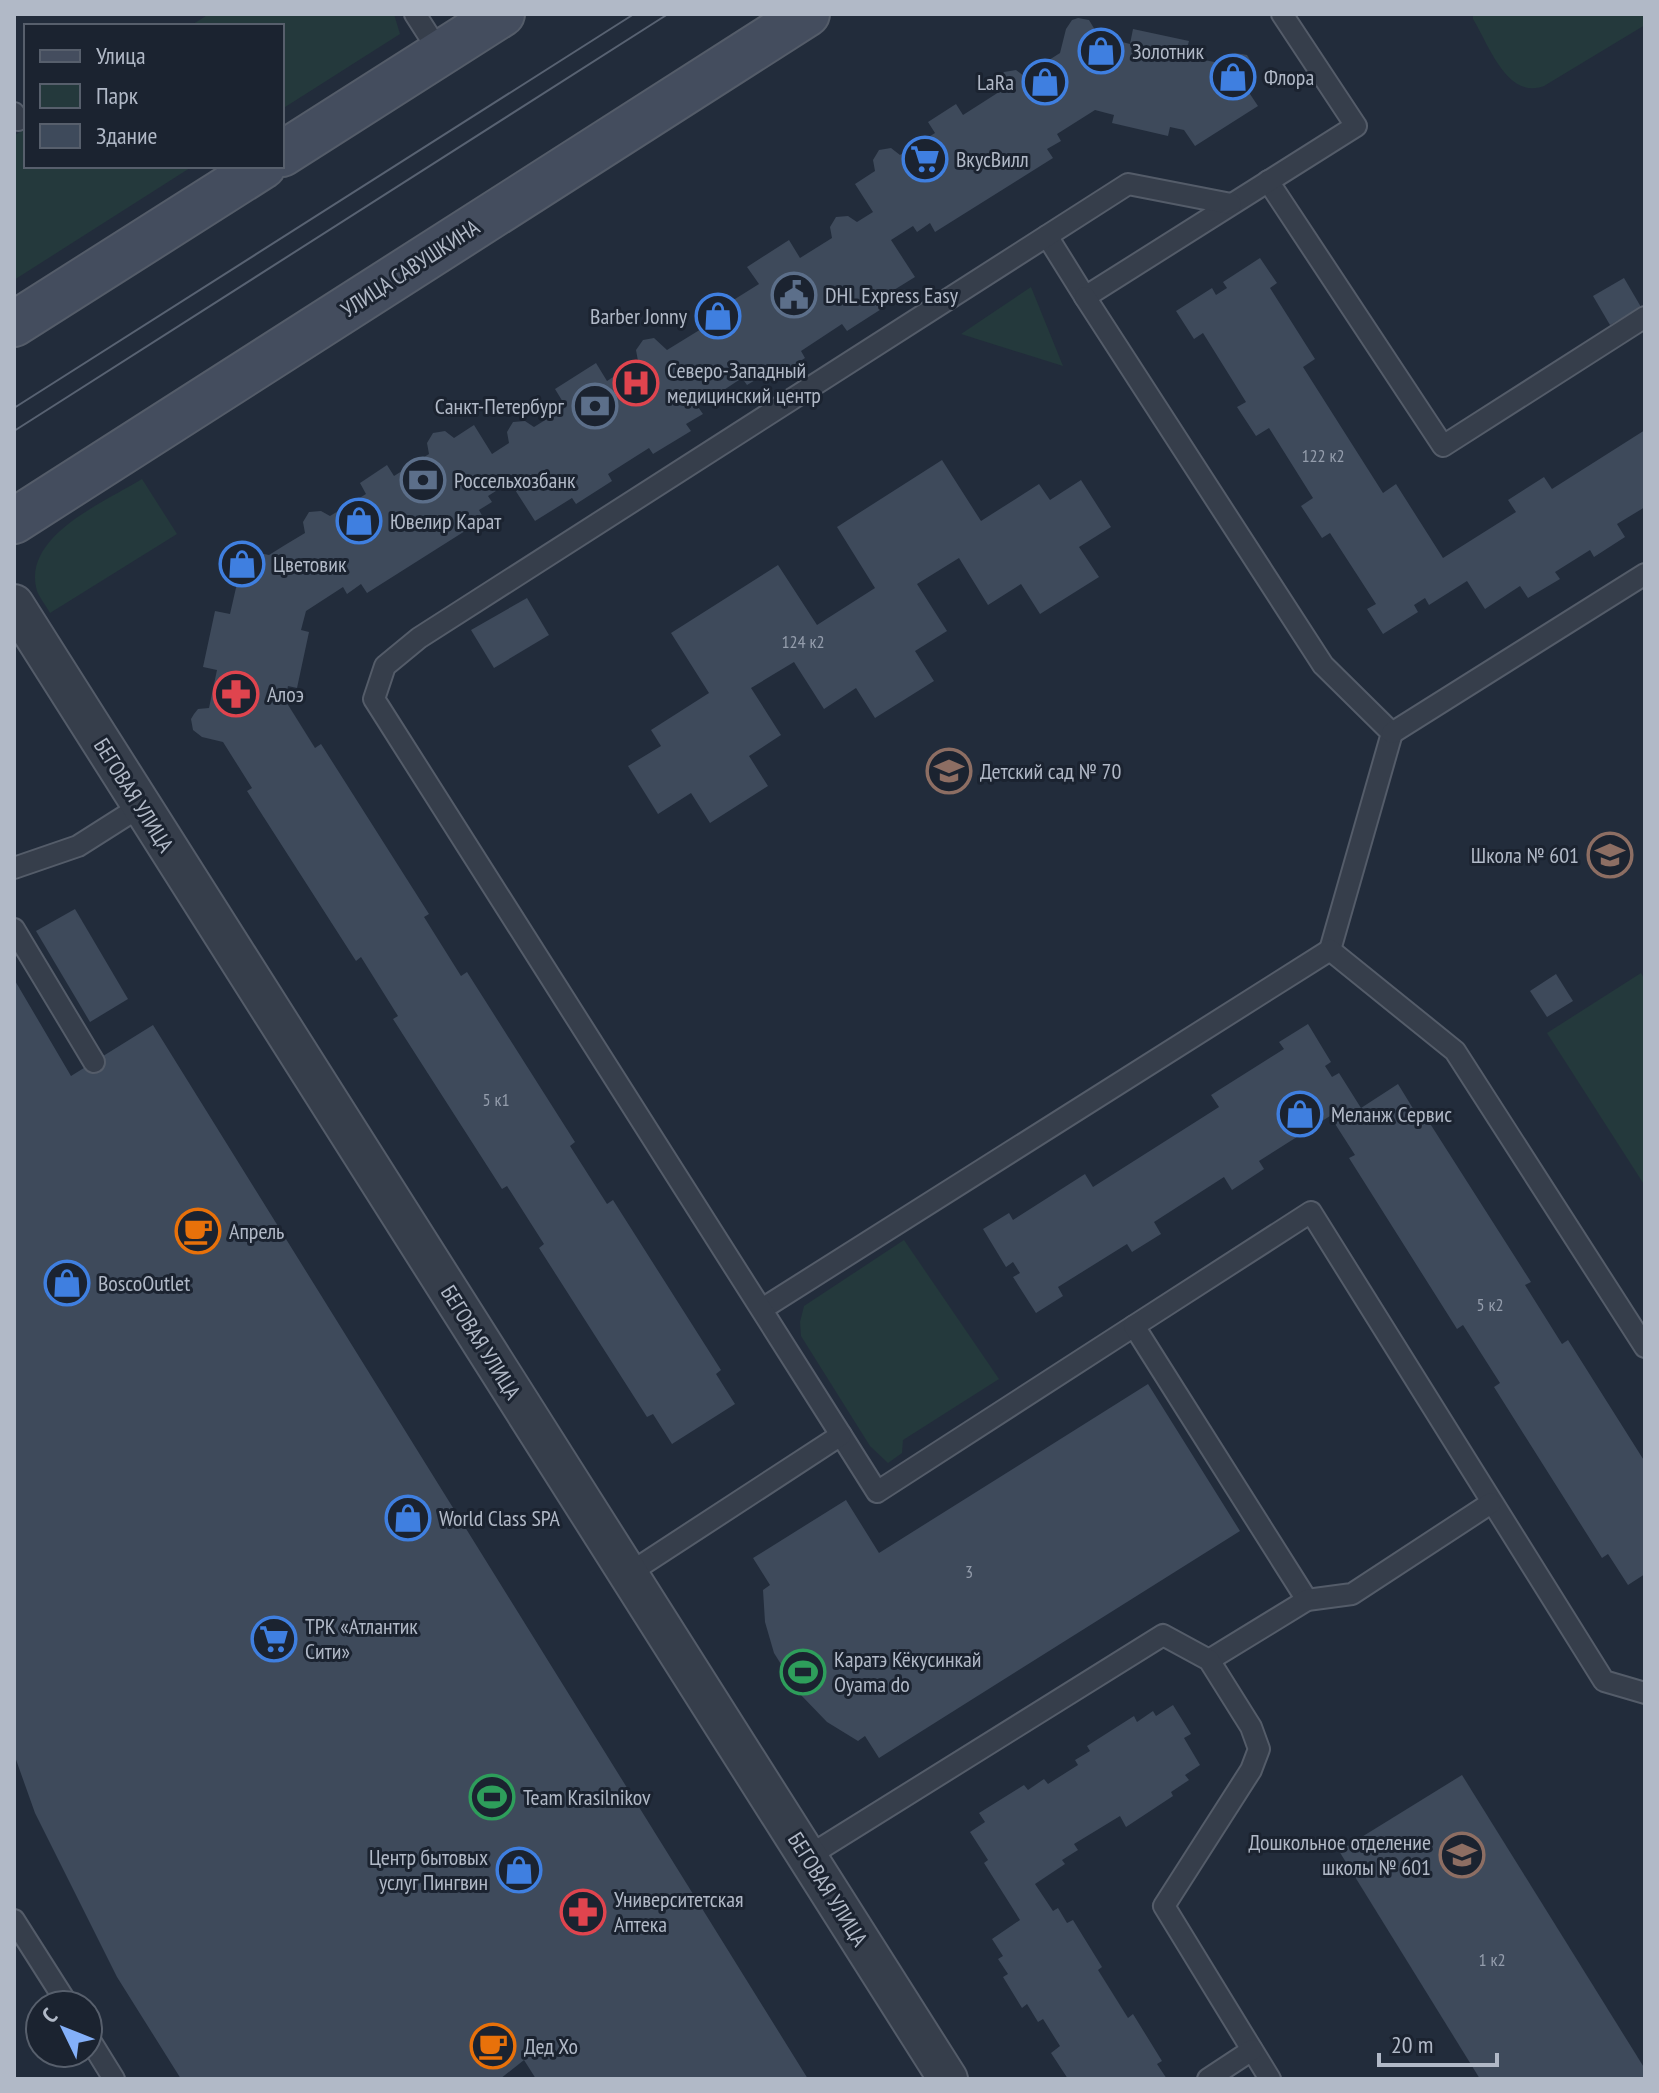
<svg xmlns="http://www.w3.org/2000/svg" width="1659" height="2093" font-family="'PT Sans Narrow',sans-serif">
<style>
.green{fill:#24393c}
.building{fill:#3e4a5b}
.lines{fill:none;stroke-linecap:round;stroke-linejoin:round}
.lane-casing{stroke:#545c69;stroke-width:24}
.street-casing{stroke:#545c69;stroke-width:42}
.secondary-casing{stroke:#545c69;stroke-width:48}
.lane{stroke:#363e4b;stroke-width:20}
.street{stroke:#363e4b;stroke-width:38}
.secondary{stroke:#444d5e;stroke-width:44}
.tram{stroke:#586272;stroke-width:2}
.labels{text-anchor:middle;stroke-width:6;stroke-linejoin:round;paint-order:stroke}
.number-label{font-size:18px;fill:#949dac}
.poi-label{font-size:22px;fill:#b1b9c7;stroke:#1b2330;text-anchor:start}
.street-label{font-size:22px;fill:#b1b9c7;stroke:#1b2330}
</style>
<rect width="100%" height="100%" fill="#222c3b"/>
<g class="green">
<path d="M209,14H394L400,34L282,109V26H190Z"/>
<path d="M1473,14H1645V25L1544,86C1507,100 1489,45 1473,19Z"/>
<path d="M26,128V166H193L14,280V136Z"/>
<path d="M1031,287L1063,366L961,334Z"/>
<path d="M142,479L177,534L50,613C46,606 40,598 37,591C21,536 105,502 142,479Z"/>
<path d="M1641,973L1645,980V1186L1547,1033Z"/>
<path d="M904,1240L999,1379L903,1440L902,1453L888,1463L870,1446L801,1336L800,1322L804,1306Z"/>
</g>
<g class="building">
<path d="M1078,18L1089,20L1095,30V35L1130,44L1133,29L1189,41L1185,56L1224,64L1226,59L1235,53L1247,55L1253,65L1248,91L1258,106L1195,146L1184,130L1170,127L1168,136L1112,123L1114,115L1095,110L1057,134L1061,141L1047,149L1053,158L935,232L930,223L917,232L913,226L891,240L915,277L881,298L886,306L847,331L842,324L801,351L805,358L766,383L762,376L747,385L742,378L698,407L703,414L686,424L691,431L653,454L649,448L608,474L612,481L576,504L572,498L535,521L510,482L488,496L492,502L479,510L484,519L367,593L361,584L347,594L343,587L306,611L301,630L309,632L297,688L288,686L285,700L315,748L321,744L429,914L424,917L461,976L467,972L575,1142L570,1146L607,1204L613,1200L721,1370L716,1374L735,1404L672,1444L653,1414L647,1417L539,1248L544,1244L507,1186L502,1189L393,1019L398,1016L361,957L356,961L247,791L252,788L223,742L202,737L193,730L191,719L194,714L198,709L209,708L217,670L203,667L215,611L230,614L238,579L229,572L227,561L229,556L239,549L269,555L285,545L305,533L303,522L309,512L321,511L330,516L366,494L360,483L387,465L394,476L429,454L427,443L433,433L445,431L454,438L474,425L492,454L509,443L507,432L513,422L525,421L534,427L566,407L555,389L596,363L607,381L638,361L636,350L643,340L654,338L667,350L706,326L700,315L702,303L706,299L718,297L727,304L759,284L747,267L789,240L800,258L832,238L830,227L836,217L848,216L857,222L873,212L855,184L875,171L873,160L879,150L891,148L900,155L935,133L928,122L956,104L963,115L999,92L997,81L1004,72L1016,70L1024,76L1060,53L1066,29L1072,20Z"/>
<path d="M1260,258L1277,283L1270,288L1315,359L1303,367L1383,493L1396,484L1443,558L1516,512L1508,500L1544,477L1552,489L1645,430V507L1617,524L1625,537L1594,557L1590,550L1555,572L1560,579L1528,598L1520,586L1485,609L1467,581L1429,605L1425,598L1414,605L1418,612L1383,634L1367,609L1376,604L1330,533L1322,538L1301,506L1313,498L1269,428L1256,436L1237,407L1246,402L1203,333L1194,339L1176,311L1212,288L1216,295L1227,288L1223,282Z"/>
<path d="M1624,278L1641,307L1610,325L1593,296Z"/>
<path d="M942,460L981,521L1039,484L1050,500L1081,480L1111,527L1079,547L1099,577L1040,614L1021,584L988,605L959,558L917,584L947,631L915,651L934,681L875,718L856,688L824,709L794,662L751,688L781,735L749,756L768,786L710,823L691,793L658,814L628,766L661,746L651,730L709,693L671,633L778,565L817,625L875,588L837,527Z"/>
<path d="M527,598L549,635L494,668L471,630Z"/>
<path d="M75,909L128,999L90,1022L36,931Z"/>
<path d="M1556,974L1573,1001L1547,1017L1530,991Z"/>
<path d="M14,979L71,1076L153,1025L808,2079H536L524,2060L500,2079H181L117,1977L35,1813L14,1754Z"/>
<path d="M1308,1024L1331,1062L1325,1066L1332,1077L1339,1073L1361,1108L1398,1084L1417,1115L1422,1111L1531,1282L1525,1285L1562,1344L1568,1340L1645,1462V1574L1628,1585L1608,1554L1602,1558L1494,1387L1500,1383L1463,1325L1457,1329L1349,1158L1355,1155L1330,1116L1259,1161L1264,1169L1232,1190L1224,1177L1154,1222L1161,1234L1132,1252L1127,1244L1058,1287L1063,1296L1036,1313L1013,1277L1020,1273L1013,1262L1006,1267L983,1229L1009,1213L1013,1220L1085,1174L1093,1187L1219,1107L1211,1095L1284,1049L1279,1042Z"/>
<path d="M1148,1384L1240,1531L879,1758L865,1736L858,1741L827,1722L799,1693L774,1653L765,1622L763,1590L770,1585L753,1558L846,1500L879,1553Z"/>
<path d="M1173,1705L1191,1734L1184,1738L1200,1765L1185,1775L1189,1780L1171,1792L1173,1796L1126,1827L1120,1816L1074,1844L1078,1850L1062,1860L1065,1864L1035,1884L1053,1911L1058,1908L1067,1923L1073,1920L1102,1967L1098,1970L1128,2018L1133,2014L1162,2061L1157,2064L1167,2079H1068L1051,2053L1060,2046L1043,2019L1038,2022L1027,2004L1022,2008L1003,1977L1008,1974L998,1959L1003,1956L992,1939L1020,1920L984,1863L988,1860L970,1832L985,1822L979,1813L1024,1785L1028,1790L1044,1779L1048,1784L1078,1765L1075,1760L1090,1751L1087,1746L1112,1730L1134,1716L1137,1722L1153,1711L1156,1716Z"/>
<path d="M1462,1775L1645,2069V2079H1480L1339,1851Z"/>
</g>
<g class="lines">
<g class="lane-casing">
<g id="lane">
<path d="M415,14L440,53"/>
<path d="M14,113L18,120"/>
<path d="M1268,181L1443,446L1645,317"/>
<path d="M1047,236L1085,297L1356,126L1282,14"/>
<path d="M1085,297L1323,665L1392,733L1330,950"/>
<path d="M1392,733L1645,574"/>
<path d="M14,868L78,846L141,806"/>
<path d="M14,929L94,1062"/>
<path d="M762,1309L1330,950L1455,1051L1645,1347"/>
<path d="M841,1435L877,1492L1134,1326"/>
<path d="M628,1574L841,1435L374,699L385,666L419,638L1128,184L1231,204"/>
<path d="M1307,1600L1134,1326L1311,1212L1604,1681L1645,1693"/>
<path d="M1209,1660L1307,1600L1352,1594L1491,1503"/>
<path d="M807,1857L1163,1635L1209,1660L1251,1727L1259,1749L1251,1770L1164,1906L1270,2079"/>
<path d="M14,1920L68,2005"/>
<path d="M88,2037L114,2079"/>
<path d="M1208,2079L1252,2050"/>
</g>
</g>
<g class="street-casing">
<path id="street" d="M14,604L948,2079"/>
</g>
<g class="secondary-casing">
<g id="secondary">
<path d="M282,154L502,14"/>
<path d="M14,324L263,166"/>
<path d="M14,521L807,14"/>
</g>
</g>
<use href="#lane" class="lane"/>
<use href="#street" class="street"/>
<use href="#secondary" class="secondary"/>
<g class="tram">
<path d="M14,408L634,14"/>
<path d="M14,431L668,14"/>
</g>
</g>
<defs>
<g id="shop-ring" transform="scale(2.3)"><circle r="9.5" fill="#1b2330" stroke="#3f7fe0" stroke-width="1.5"/><path d="M-5-2.5h2.3a2.7 3.5 0 0 1 5.4 0H5L5.5 6h-11ZM-1.5-2.5h3a1.5 2.3 0 0 0-3 0Z" fill="#3f7fe0"/></g>
<g id="supermarket-ring" transform="scale(2.3)"><circle r="9.5" fill="#1b2330" stroke="#3f7fe0" stroke-width="1.5"/><path d="M-6-5.5h2.5l.6 2H6L4.5 2H-2.5L-4.4-4H-6ZM-1.5 3.2a1.3 1.3 0 1 0 .1 0ZM3 3.2a1.3 1.3 0 1 0 .1 0Z" fill="#3f7fe0"/></g>
<g id="civic-ring" transform="scale(2.3)"><circle r="9.5" fill="#1b2330" stroke="#5c6f8a" stroke-width="1.5"/><path d="M-.6-6.5H3V-4.5H.6V-3L4-1V1h2V6H-6V1h2V-1L-.6-3ZM-1.2 2.5V6h2.4V2.5Z" fill="#5c6f8a"/></g>
<g id="hospital-ring" transform="scale(2.3)"><circle r="9.5" fill="#1b2330" stroke="#e0444e" stroke-width="1.5"/><path d="M-5-5h3v3.5h4V-5h3V5h-3V1.5h-4V5h-3Z" fill="#e0444e"/></g>
<g id="bank-ring" transform="scale(2.3)"><circle r="9.5" fill="#1b2330" stroke="#5c6f8a" stroke-width="1.5"/><path d="M-6-4H6V4H-6ZM0-2.3a2.3 2.3 0 1 0 0 4.6a2.3 2.3 0 1 0 0-4.6Z" fill="#5c6f8a"/></g>
<g id="pharmacy-ring" transform="scale(2.3)"><circle r="9.5" fill="#1b2330" stroke="#e0444e" stroke-width="1.5"/><path d="M-2-6h4v4h4v4h-4v4h-4v-4h-4v-4h4Z" fill="#e0444e"/></g>
<g id="school-ring" transform="scale(2.3)"><circle r="9.5" fill="#1b2330" stroke="#8d6e63" stroke-width="1.5"/><path d="M0-5L7-2L0 1L-7-2ZM-4 1L0 2.5L4 1V4Q0 6-4 4Z" fill="#8d6e63"/></g>
<g id="cafe-ring" transform="scale(2.3)"><circle r="9.5" fill="#1b2330" stroke="#e8710a" stroke-width="1.5"/><path d="M-5.5-4.5H6V0H3Q3 3.5 0 3.5H-2.5Q-5.5 3.5-5.5 0ZM3-3.2v2h1.7v-2ZM-6 4.5H4V6H-6Z" fill="#e8710a"/></g>
<g id="stadium-ring" transform="scale(2.3)"><circle r="9.5" fill="#1b2330" stroke="#2e9e5b" stroke-width="1.5"/><path d="M0-5a6.5 5 0 1 0 0 10a6.5 5 0 1 0 0-10ZM-3.5-1.8h7v3.6h-7Z" fill="#2e9e5b"/></g>
</defs>
<g fill-rule="evenodd">
<use href="#shop-ring" x="1101" y="51"/>
<use href="#shop-ring" x="1233" y="77"/>
<use href="#shop-ring" x="1045" y="82"/>
<use href="#supermarket-ring" x="925" y="159"/>
<use href="#civic-ring" x="794" y="295"/>
<use href="#shop-ring" x="718" y="316"/>
<use href="#hospital-ring" x="636" y="383"/>
<use href="#bank-ring" x="595" y="406"/>
<use href="#bank-ring" x="423" y="480"/>
<use href="#shop-ring" x="359" y="521"/>
<use href="#shop-ring" x="242" y="564"/>
<use href="#pharmacy-ring" x="236" y="694"/>
<use href="#school-ring" x="949" y="771"/>
<use href="#school-ring" x="1610" y="855"/>
<use href="#shop-ring" x="1300" y="1114"/>
<use href="#cafe-ring" x="198" y="1231"/>
<use href="#shop-ring" x="67" y="1283"/>
<use href="#shop-ring" x="408" y="1518"/>
<use href="#supermarket-ring" x="274" y="1639"/>
<use href="#stadium-ring" x="803" y="1672"/>
<use href="#stadium-ring" x="492" y="1797"/>
<use href="#school-ring" x="1462" y="1855"/>
<use href="#shop-ring" x="519" y="1870"/>
<use href="#pharmacy-ring" x="583" y="1912"/>
<use href="#cafe-ring" x="493" y="2046"/>
</g>
<g class="labels">
<g class="number-label">
<text x="1323" y="462">122 к2</text>
<text x="803" y="648">124 к2</text>
<text x="496" y="1106">5 к1</text>
<text x="1490" y="1311">5 к2</text>
<text x="969" y="1578">3</text>
<text x="1492" y="1966">1 к2</text>
</g>
<g class="poi-label">
<text x="1132" y="59">Золотник</text>
<text x="1264" y="85">Флора</text>
<text x="1014" y="90" text-anchor="end">LaRa</text>
<text x="956" y="167">ВкусВилл</text>
<text x="825" y="303">DHL Express Easy</text>
<text x="687" y="324" text-anchor="end">Barber Jonny</text>
<text x="667" y="378">Северо-Западный<tspan x="667" dy="25">медицинский центр</tspan></text>
<text x="564" y="414" text-anchor="end">Санкт-Петербург</text>
<text x="454" y="488">Россельхозбанк</text>
<text x="390" y="529">Ювелир Карат</text>
<text x="273" y="572">Цветовик</text>
<text x="267" y="702">Алоэ</text>
<text x="980" y="779">Детский сад № 70</text>
<text x="1579" y="863" text-anchor="end">Школа № 601</text>
<text x="1331" y="1122">Меланж Сервис</text>
<text x="229" y="1239">Апрель</text>
<text x="98" y="1291">BoscoOutlet</text>
<text x="439" y="1526">World Class SPA</text>
<text x="305" y="1634">ТРК «Атлантик<tspan x="305" dy="25">Сити»</tspan></text>
<text x="834" y="1667">Каратэ Кёкусинкай<tspan x="834" dy="25">Oyama do</tspan></text>
<text x="523" y="1805">Team Krasilnikov</text>
<text x="1431" y="1850" text-anchor="end">Дошкольное отделение<tspan x="1431" dy="25">школы № 601</tspan></text>
<text x="488" y="1865" text-anchor="end">Центр бытовых<tspan x="488" dy="25">услуг Пингвин</tspan></text>
<text x="614" y="1907">Университетская<tspan x="614" dy="25">Аптека</tspan></text>
<text x="524" y="2054">Дед Хо</text>
</g>
<g class="street-label">
<text transform="translate(410 268) rotate(-33)" y="8">УЛИЦА САВУШКИНА</text>
<text transform="translate(134 795) rotate(58)" y="8">БЕГОВАЯ УЛИЦА</text>
<text transform="translate(481 1342) rotate(58)" y="8">БЕГОВАЯ УЛИЦА</text>
<text transform="translate(828 1889) rotate(58)" y="8">БЕГОВАЯ УЛИЦА</text>
</g>
</g>
<rect width="1659" height="2093" fill="none" stroke="#b1b9c7" stroke-width="32"/>
<rect x="24" y="24" width="260" height="144" fill="#1b2330" stroke="#575f6c" stroke-width="2"/>
<rect x="40" y="50" width="40" height="12" fill="#444d5e" stroke="#575f6c" stroke-width="2"/>
<text x="96" y="64" font-size="24" fill="#b1b9c7">Улица</text>
<rect x="40" y="84" width="40" height="24" fill="#24393c" stroke="#575f6c" stroke-width="2"/>
<text x="96" y="104" font-size="24" fill="#b1b9c7">Парк</text>
<rect x="40" y="124" width="40" height="24" fill="#3e4a5b" stroke="#575f6c" stroke-width="2"/>
<text x="96" y="144" font-size="24" fill="#b1b9c7">Здание</text>
<g transform="translate(64 2029) rotate(313)"><circle r="38" fill="#1b2330" stroke="#575f6c" stroke-width="2"/>
<path d="M0-6L14 30L0 20L-14 30Z" fill="#84b0f9"/>
<text y="-12" font-size="22" font-weight="bold" text-anchor="middle" fill="#b1b9c7">С</text>
</g>
<path d="M1379 2053v12h118v-12" fill="none" stroke="#b1b9c7" stroke-width="4"/>
<text x="1391" y="2053" font-size="24" fill="#b1b9c7" stroke="#1b2330" stroke-width="6" paint-order="stroke">20 m</text>
</svg>
